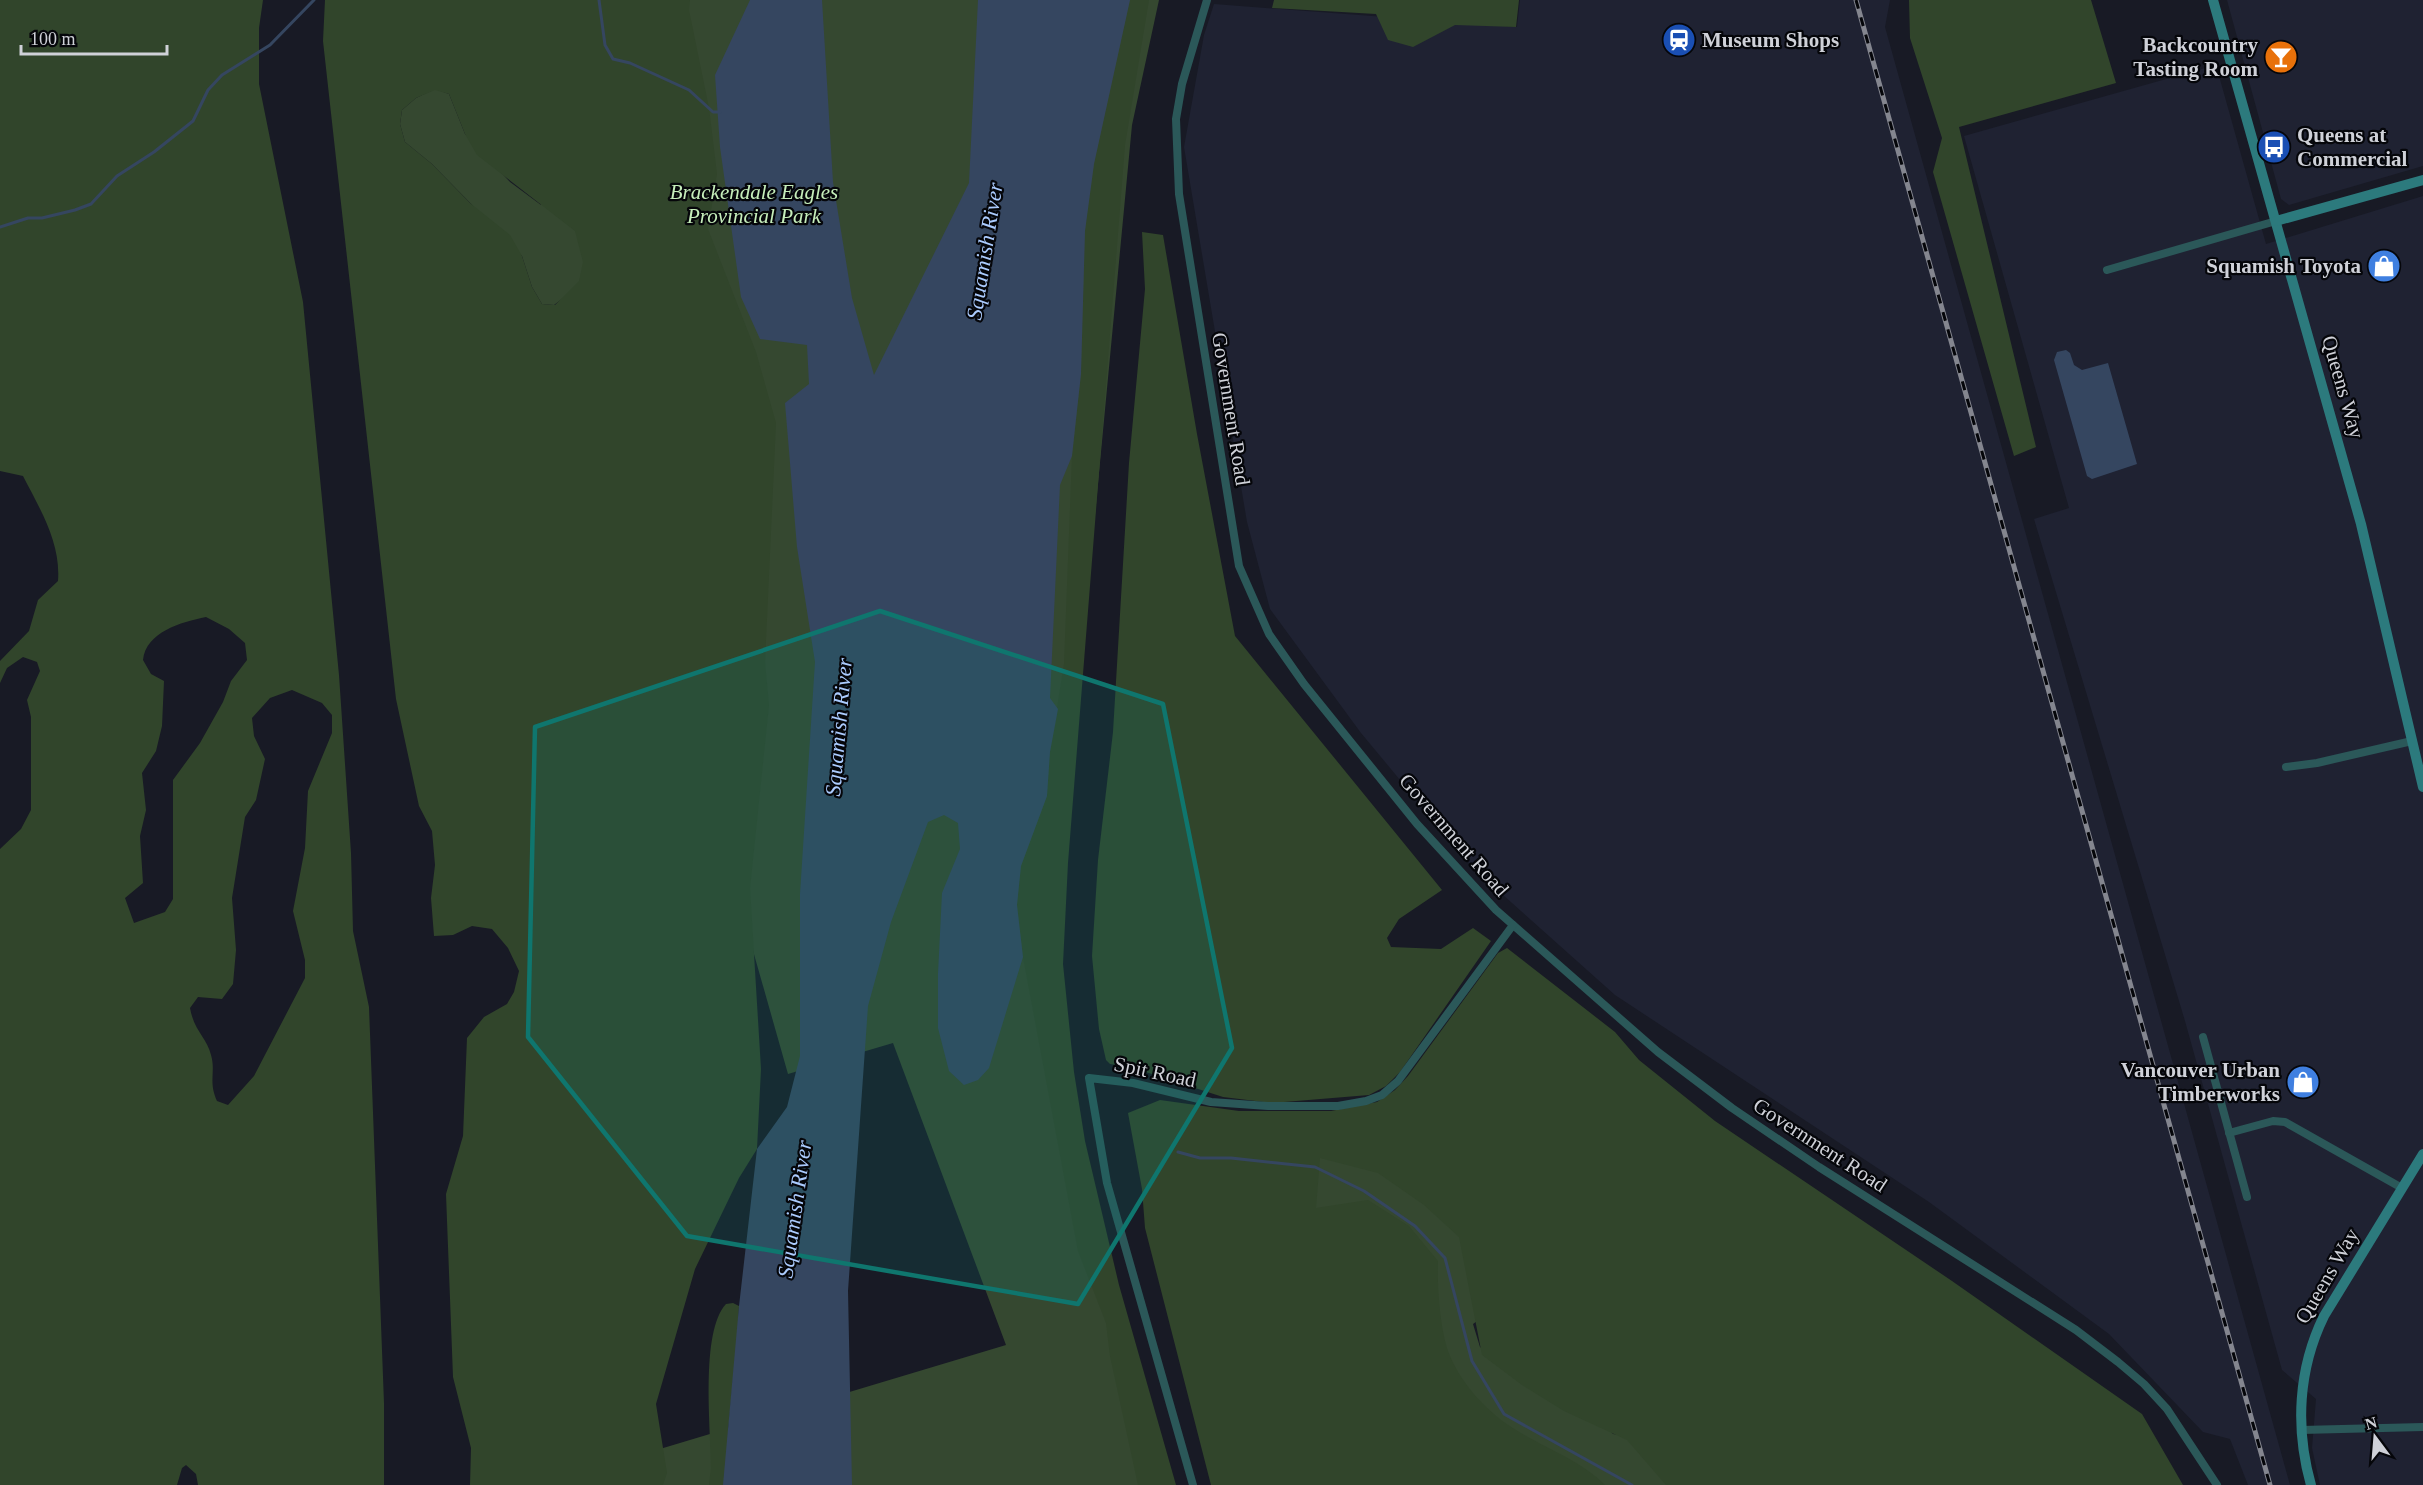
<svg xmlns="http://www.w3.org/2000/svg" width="2423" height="1485" font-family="'Times New Roman',serif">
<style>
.built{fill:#1f2232}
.green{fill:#354830}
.forest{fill:#31452b;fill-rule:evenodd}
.water{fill:#354660}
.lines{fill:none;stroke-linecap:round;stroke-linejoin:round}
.stream{stroke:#354660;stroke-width:3}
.street{stroke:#2b5859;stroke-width:8}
.secondary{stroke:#2c7a7d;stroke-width:10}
.rail-casing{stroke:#84868f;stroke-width:5}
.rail{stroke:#05060a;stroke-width:3;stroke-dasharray:9;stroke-linecap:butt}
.marked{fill:#0f766e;fill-opacity:0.2;stroke:#0f766e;stroke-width:4.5;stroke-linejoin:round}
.labels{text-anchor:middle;stroke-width:4.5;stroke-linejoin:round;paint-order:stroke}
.poi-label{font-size:21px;font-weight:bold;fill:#cfd1d8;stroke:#05060a;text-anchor:end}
.park-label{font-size:21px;font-style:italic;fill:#c6eebb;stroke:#05060a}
.street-label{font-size:21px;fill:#cfd1d8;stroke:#05060a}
.water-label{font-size:22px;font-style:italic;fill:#abcbfe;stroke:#05060a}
</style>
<rect width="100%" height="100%" fill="#181a25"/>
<g class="built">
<path d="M1520,0H1890L1885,27L2290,1485H2248L2230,1439L2203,1432L2109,1334L1929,1202L1615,995L1474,869L1361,733L1270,609L1247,522L1184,147L1204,35L1214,4L1517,27Z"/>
<path d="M2227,0H2423V166L2289,205L2281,199Z"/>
<path d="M2216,65L2266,244L2423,196V1485H2320L2312,1448L2316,1399L2282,1370L2185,1021L2034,519L2069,508L1964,136Z"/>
</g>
<g class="green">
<path d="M483,0H1159L1132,125L1055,937L1059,1040L1162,1485H540L1006,1345L893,1043L788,1074L567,295L554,305L542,304L532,287L522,256L432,164L405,142L400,124L402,110L416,98L435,89L449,94L465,134L510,182L541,205Z"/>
<path d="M1208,1129L1365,1145L1454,1204L1488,1313L1473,1324L1480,1347L1536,1390L1605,1426L1613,1434L1633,1437L1675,1485H1231Z"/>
</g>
<g class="forest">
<path d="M0,0H263L259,28V84L303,302L339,675L351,853L353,931L369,1007L384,1403V1485H198L196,1474L186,1465L182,1468L177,1485H0V849L21,829L31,810V717L27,700L40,671L37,662L23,657L7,668L0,683V661L29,631L38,600L58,581C61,543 40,509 23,476L0,471ZM206,617L229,629L245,643L247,660L231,681L223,702L200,743L173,780V899L165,912L134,923L125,898L143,883L140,836L146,810L142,773L156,751L162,726L164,681L151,674L143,660C146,632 181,622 206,617ZM292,690L322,703L332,715V733L308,791L305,848L293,911L305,960V978L254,1076L228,1105L217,1101C208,1081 216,1072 211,1055C207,1038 194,1031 190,1008L198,997L222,999L233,984L236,950L232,898L245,817L256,800L265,759L254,736L252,718L270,698Z"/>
<path d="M325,0H690L689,10L709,108L717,174L708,229L756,352L776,423L765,662L769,705L750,888L761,1069L757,1149L739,1178L695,1269L656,1404L667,1473L663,1485H470L471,1448L453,1377L446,1194L463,1136L467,1038L484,1017L507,1004L514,992L519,971L508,948L492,929L472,926L453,935L434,936L431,898L435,865L432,831L419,806L396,699L323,41ZM435,90L449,94L465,134L477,155L575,231L583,262L579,281L555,305L542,304L532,287L522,256L510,235L470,203L432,164L405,142L400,124L402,110L416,98Z"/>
<path d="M1130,0H1149L1125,145L1068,863L1063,964L1074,1072L1085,1141L1119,1285L1176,1485H1138L1110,1356L1106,1323L1078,1251L1023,957L1017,905L1021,866L1047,796L1050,752L1064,664L1072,456L1081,374L1085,231L1094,164Z"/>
<path d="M1274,0H1519L1516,27L1455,25L1413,47L1388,40L1376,14L1272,8Z"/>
<path d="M1909,0H2091L2116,83L1959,127L2036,447L2014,456L1933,172L1942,138L1910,38Z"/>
<path d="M1142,232L1163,235L1197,434L1235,636L1442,890L1399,919L1387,938L1391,947L1441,949L1473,928L1491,941L1400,1072L1386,1086L1369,1095L1272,1103L1223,1097L1130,1067L1110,1064L1106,1060L1099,1029L1092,956L1098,860L1113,732L1129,463L1145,289Z"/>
<path d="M1507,948L1615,1032L1639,1060L1715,1121L1952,1281L2142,1414L2183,1485H1666L1627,1440L1564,1411L1522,1385L1482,1355L1459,1237L1424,1205L1378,1173L1320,1158L1316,1208L1368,1200L1409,1226L1438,1261C1437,1286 1440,1333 1450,1356C1462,1385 1489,1414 1516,1430C1546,1449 1580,1460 1605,1485H1211L1145,1228L1142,1189L1128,1113L1160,1100L1239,1111H1331L1377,1102L1395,1090L1408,1076L1498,953Z"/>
<path d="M733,1303L739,1306L738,1328L723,1485H709L711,1468C711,1429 700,1332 726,1304Z"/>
</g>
<g class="water">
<path d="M750,0H822L833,182L852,298L874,375L969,183L978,0H1130L1094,164L1085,231L1081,374L1072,456L1060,485L1050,698L1058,709L1050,752L1047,796L1021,866L1017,905L1023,957L989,1068L978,1080L964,1085L949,1071L938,1028V974L942,893L960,849L958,823L944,815L928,822L891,922L868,1006L848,1291L852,1485H723L739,1306L757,1149L787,1107L800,1056V894L815,662L797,547L785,403L809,384L807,345L760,339L741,297L720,147L715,75Z"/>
<path d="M2066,350L2070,353L2074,365L2082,370L2108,363L2137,464L2092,479L2087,476L2054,360L2057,352Z"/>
</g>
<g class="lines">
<g class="stream">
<path d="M599,0L605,45L613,59L630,63L689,90L713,112H720"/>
<path d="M0,227L28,218H42L75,210L91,204L117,176L154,152L193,121L208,90L222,75L270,45L314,0"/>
<path d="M1178,1152L1200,1158H1231L1315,1167L1364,1191L1415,1226L1445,1258L1472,1361L1504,1414L1632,1485"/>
</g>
<g class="street">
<path d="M1207,0L1182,84L1176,119L1179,194L1239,566L1269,634L1304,684L1417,824L1496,910L1658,1052L1732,1108L1819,1167L2076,1330L2118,1362L2144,1384L2167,1409L2217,1485"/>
<path d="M2107,270L2276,221"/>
<path d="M2286,767L2317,763L2412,741"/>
<path d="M2203,1037L2247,1197"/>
<path d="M2229,1133L2273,1121L2285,1122L2402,1188"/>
<path d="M2301,1430L2423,1427"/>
<path d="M1193,1485L1107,1183L1089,1078L1133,1083L1211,1102L1268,1106H1338L1366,1101L1382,1095L1398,1081L1513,925"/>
</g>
<g class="secondary">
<path d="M2213,0L2361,524L2423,787"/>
<path d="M2276,221L2423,180"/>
<path d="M2311,1485C2295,1428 2298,1369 2324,1316L2423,1154"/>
</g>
<g class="rail-casing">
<path id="rail" d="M1856,0L2270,1485"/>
</g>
<use href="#rail" class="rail"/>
</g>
<path class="marked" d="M880,611L1163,704L1232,1048L1078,1304L687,1236L528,1037L535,727Z"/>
<defs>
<g id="station-disc" transform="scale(1.725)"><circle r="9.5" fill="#1a4fb4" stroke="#05060a"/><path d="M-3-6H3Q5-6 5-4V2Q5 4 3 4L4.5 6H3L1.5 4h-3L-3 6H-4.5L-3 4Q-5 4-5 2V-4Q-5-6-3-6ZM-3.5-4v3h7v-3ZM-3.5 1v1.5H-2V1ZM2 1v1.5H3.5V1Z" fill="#fff"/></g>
<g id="bar-disc" transform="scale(1.725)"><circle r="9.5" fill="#e8710a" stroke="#05060a"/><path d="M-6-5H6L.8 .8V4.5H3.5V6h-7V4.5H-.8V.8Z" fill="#fff"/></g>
<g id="bus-disc" transform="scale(1.725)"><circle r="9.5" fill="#1a4fb4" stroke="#05060a"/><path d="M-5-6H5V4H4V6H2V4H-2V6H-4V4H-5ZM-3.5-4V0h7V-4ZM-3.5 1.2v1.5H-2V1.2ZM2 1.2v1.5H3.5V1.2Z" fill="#fff"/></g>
<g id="shop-disc" transform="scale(1.725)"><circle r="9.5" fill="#3f7fe0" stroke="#05060a"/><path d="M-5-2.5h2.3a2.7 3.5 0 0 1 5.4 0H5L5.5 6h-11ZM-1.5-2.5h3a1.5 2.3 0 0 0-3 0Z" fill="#fff"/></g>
</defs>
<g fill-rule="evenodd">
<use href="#station-disc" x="1679" y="40"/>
<use href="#bar-disc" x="2281" y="57"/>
<use href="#bus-disc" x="2274" y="147"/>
<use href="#shop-disc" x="2384" y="266"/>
<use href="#shop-disc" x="2303" y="1082"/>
</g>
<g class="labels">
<g class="poi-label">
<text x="1702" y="47" text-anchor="start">Museum Shops</text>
<text x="2258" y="52">Backcountry<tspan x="2258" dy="24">Tasting Room</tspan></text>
<text x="2297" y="142" text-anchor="start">Queens at<tspan x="2297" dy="24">Commercial</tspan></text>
<text x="2361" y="273">Squamish Toyota</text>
<text x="2280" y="1077">Vancouver Urban<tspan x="2280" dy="24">Timberworks</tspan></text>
</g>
<g class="park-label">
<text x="754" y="199">Brackendale Eagles<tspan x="754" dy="24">Provincial Park</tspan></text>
</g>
<g class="street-label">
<text transform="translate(2343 387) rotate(74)" y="7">Queens Way</text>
<text transform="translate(1231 409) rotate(81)" y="7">Government Road</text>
<text transform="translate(1454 835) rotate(49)" y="7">Government Road</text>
<text transform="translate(1155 1072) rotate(12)" y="7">Spit Road</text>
<text transform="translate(1820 1145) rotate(33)" y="7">Government Road</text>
<text transform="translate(2327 1276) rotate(-60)" y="7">Queens Way</text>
</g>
<g class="water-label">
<text transform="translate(984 251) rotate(-81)" y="8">Squamish River</text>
<text transform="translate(838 727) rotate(-85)" y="8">Squamish River</text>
<text transform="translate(794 1209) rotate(-82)" y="8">Squamish River</text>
</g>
</g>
<g transform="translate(2375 1437) rotate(344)" stroke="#05060a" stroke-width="4.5" paint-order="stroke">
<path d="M0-4.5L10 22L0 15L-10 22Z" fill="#cfd1d8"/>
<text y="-9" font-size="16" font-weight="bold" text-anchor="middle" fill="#cfd1d8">N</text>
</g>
<path d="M21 45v9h146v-9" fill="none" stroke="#cfd1d8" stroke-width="3"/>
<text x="30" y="45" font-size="18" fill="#cfd1d8" stroke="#05060a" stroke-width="4.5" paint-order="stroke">100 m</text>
</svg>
